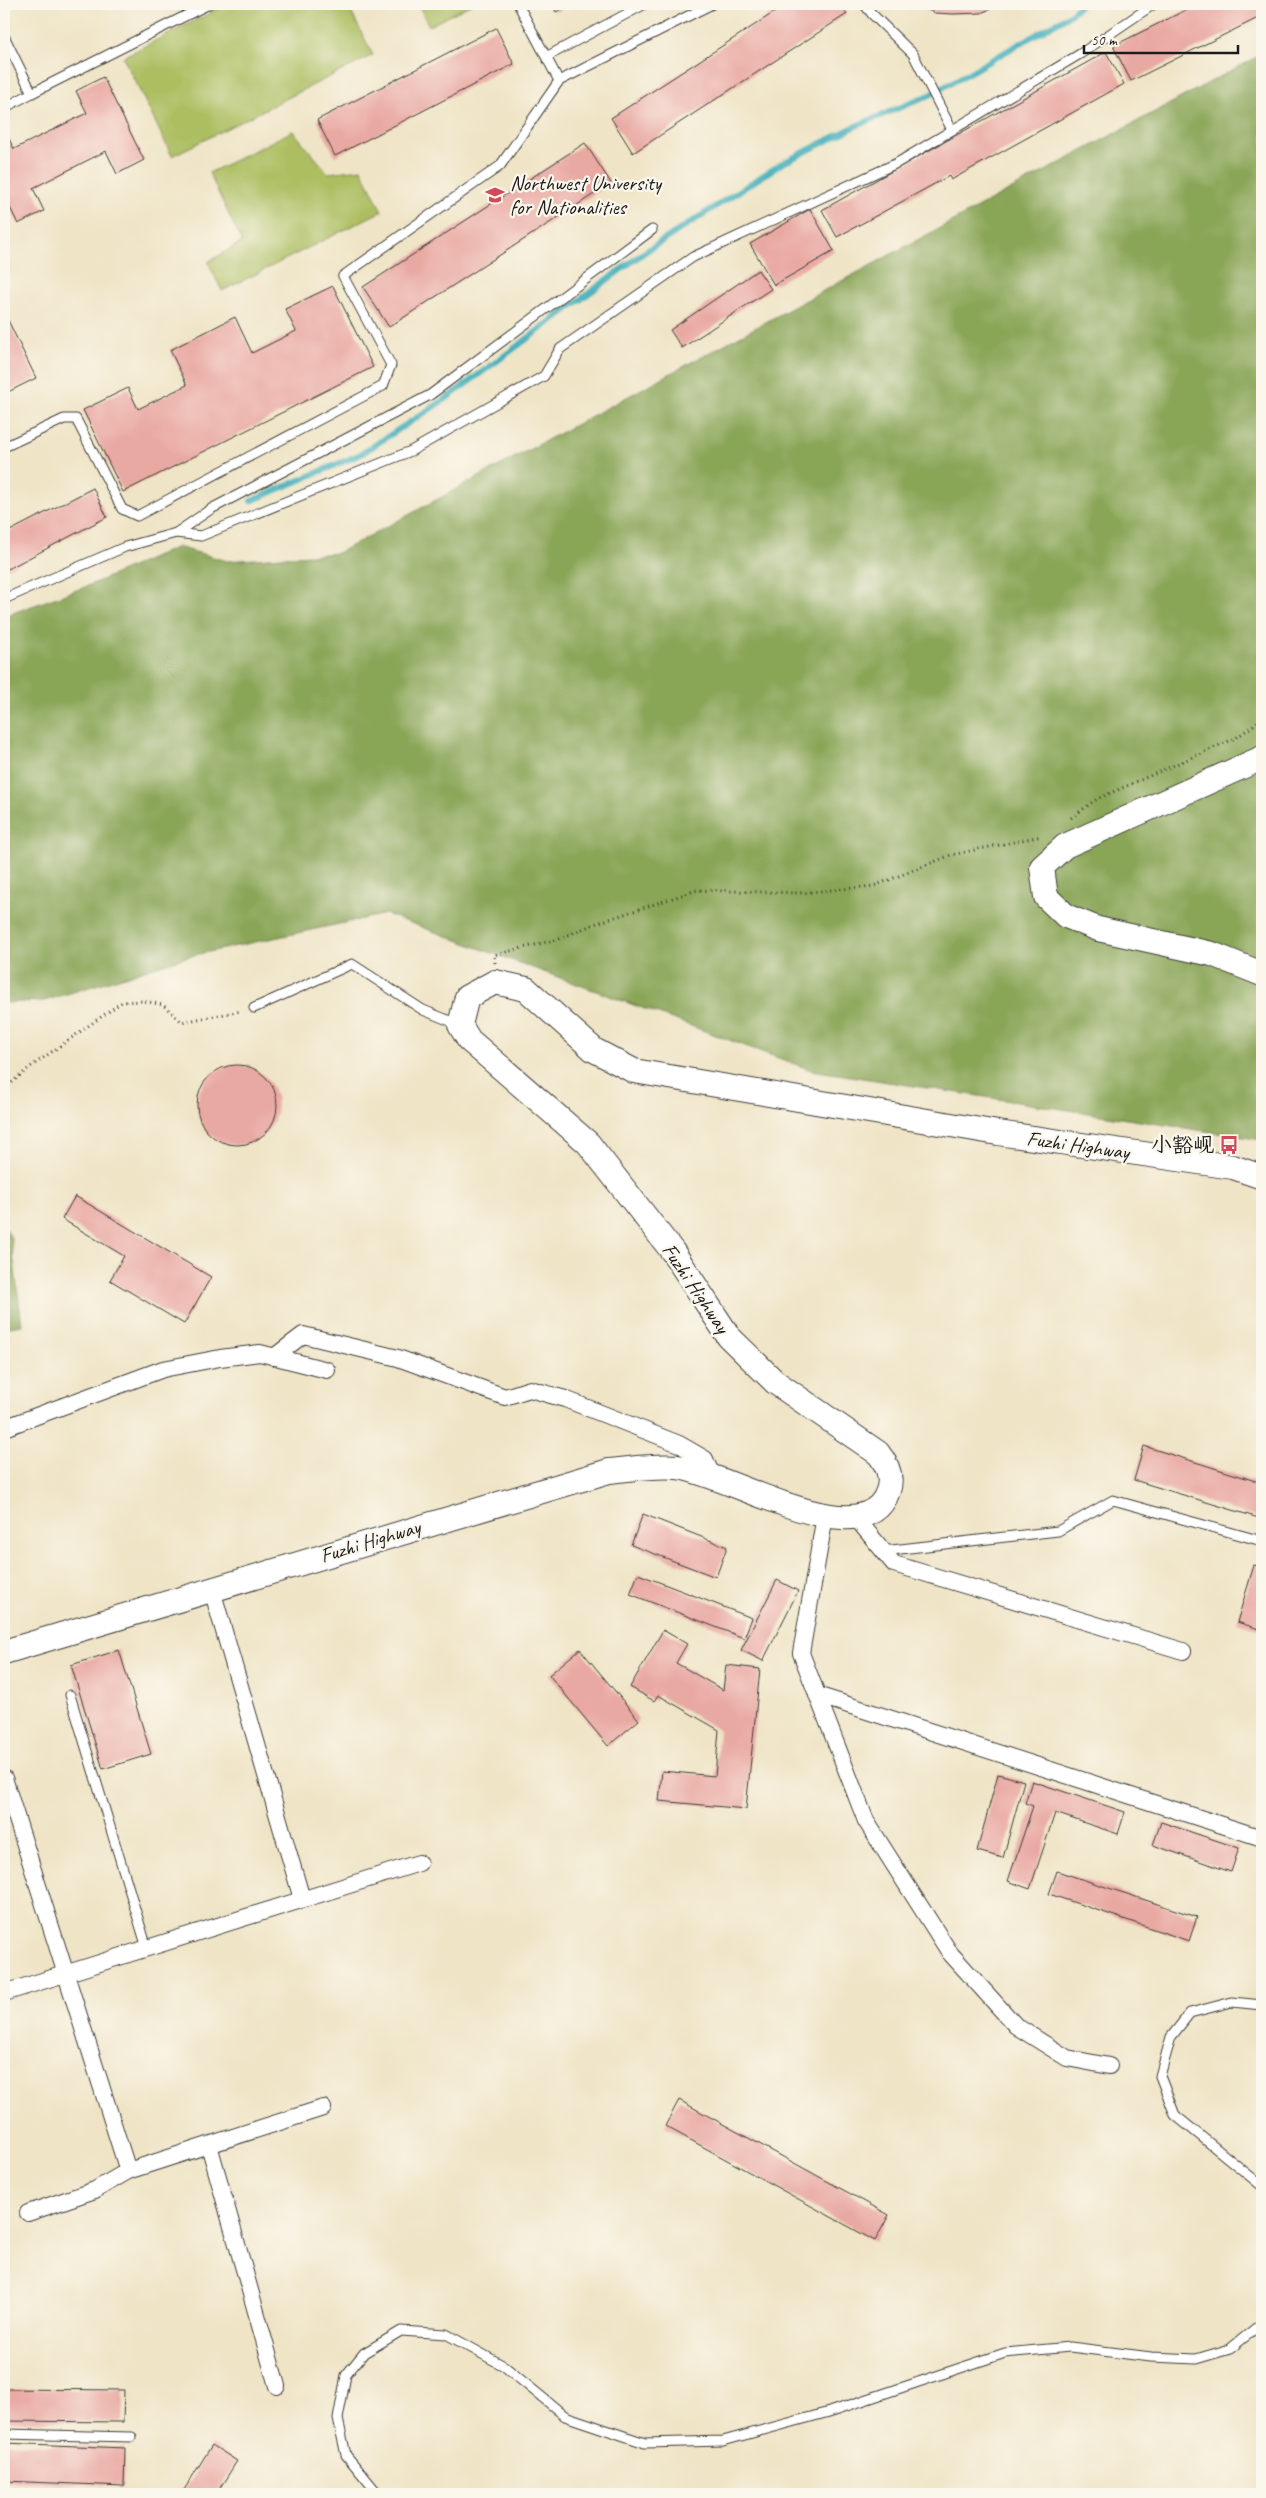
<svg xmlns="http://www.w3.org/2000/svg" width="1266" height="2498" font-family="Caveat,'LXGW WenKai TC',sans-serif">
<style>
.green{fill:#acbe61;stroke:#646d3e}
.forest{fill:#89a557;stroke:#52603a}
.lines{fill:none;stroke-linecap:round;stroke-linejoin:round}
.stream{stroke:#40afbc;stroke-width:6}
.building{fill:#e9a9a3}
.lane-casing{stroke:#3c3a36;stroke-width:11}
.street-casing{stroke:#3c3a36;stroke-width:18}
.secondary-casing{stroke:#3c3a36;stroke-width:26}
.path{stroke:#3c3a36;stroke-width:3;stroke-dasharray:1 4;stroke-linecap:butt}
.lane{stroke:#fff;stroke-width:9}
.street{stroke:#fff;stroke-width:16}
.secondary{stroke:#fff;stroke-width:24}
.labels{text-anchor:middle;stroke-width:4.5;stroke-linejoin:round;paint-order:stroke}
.poi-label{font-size:21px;fill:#1c1c1c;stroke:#fbf7ec;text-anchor:start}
.street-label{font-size:21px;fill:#1c1c1c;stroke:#fbf7ec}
</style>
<rect width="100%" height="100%" fill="#fbf7ec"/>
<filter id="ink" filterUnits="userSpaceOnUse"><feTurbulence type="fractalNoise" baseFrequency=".02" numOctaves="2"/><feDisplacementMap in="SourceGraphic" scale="10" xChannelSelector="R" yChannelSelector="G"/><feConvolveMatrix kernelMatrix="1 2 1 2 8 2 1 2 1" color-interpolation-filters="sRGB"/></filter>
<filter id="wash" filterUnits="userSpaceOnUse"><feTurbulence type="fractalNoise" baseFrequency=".0096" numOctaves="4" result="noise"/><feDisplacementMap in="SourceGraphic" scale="20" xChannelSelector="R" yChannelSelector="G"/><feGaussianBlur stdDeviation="1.12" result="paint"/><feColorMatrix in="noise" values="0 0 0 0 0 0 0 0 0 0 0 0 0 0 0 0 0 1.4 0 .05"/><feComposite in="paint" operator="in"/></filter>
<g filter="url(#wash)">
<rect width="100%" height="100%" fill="#efe4c6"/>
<g class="green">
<path d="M228,4H347L373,55L172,156L123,57Z"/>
<path d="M418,4H472L429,26Z"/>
<path d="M293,131L328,173L361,169L382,211L222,291L208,262L242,242L209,173Z"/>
</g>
<g class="forest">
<path d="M1262,54V1140L811,1070L386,914L190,956L44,1001L4,1003V616L85,587L178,547L227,561L338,553Z"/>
<path d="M4,1225L11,1238L22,1325L4,1328Z"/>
</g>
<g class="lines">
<path class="stream" d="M251,501L361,454L447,398L642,254L781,164L856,126L930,95L1070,15L1081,4"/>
</g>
<g id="blocks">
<g class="building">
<path d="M552,4H572L556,12Z"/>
<path d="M787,4H841L847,14L633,153L611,118Z"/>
<path d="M914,4H1002L981,13L953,14L935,13Z"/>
<path d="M1198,4H1262V16L1131,81L1113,46Z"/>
<path d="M496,28L514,64L335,156L317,120Z"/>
<path d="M1106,52L1124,84L951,180L949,176L837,237L822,210Z"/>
<path d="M103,77L144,160L117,174L106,151L33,188L44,211L18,224L4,195V129L14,149L87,113L76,91Z"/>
<path d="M585,143L611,183L389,327L363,287Z"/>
<path d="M810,209L834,251L774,285L750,244Z"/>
<path d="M758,270L771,289L682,348L670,330Z"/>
<path d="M333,286L373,367L123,492L83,410L128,388L138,409L187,385L170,350L235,317L252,353L296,331L285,309Z"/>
<path d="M4,312L36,378L4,394Z"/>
<path d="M93,488L107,517L4,571V534Z"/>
<circle cx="237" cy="1105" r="40"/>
<path d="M75,1196L211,1277L184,1324L110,1280L124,1256L62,1219Z"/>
<path d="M1144,1446L1262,1483V1519L1134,1480Z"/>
<path d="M643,1514L727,1547L716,1577L631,1545Z"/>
<path d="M1254,1565L1262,1567V1630L1237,1622Z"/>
<path d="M638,1574L752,1618L744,1638L630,1594Z"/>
<path d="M777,1580L798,1591L763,1661L741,1650Z"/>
<path d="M663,1630L687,1644L676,1663L723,1690L726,1665L760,1669L746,1809L659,1801L662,1771L715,1776L719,1730L658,1695L654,1701L630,1687Z"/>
<path d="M580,1649L639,1720L608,1746L549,1675Z"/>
<path d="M119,1650L151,1754L103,1769L71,1665Z"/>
<path d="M998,1774L1024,1781L1003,1858L977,1851Z"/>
<path d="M1032,1781L1125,1812L1118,1834L1055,1813L1030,1889L1008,1881L1033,1806L1025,1803Z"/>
<path d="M1161,1822L1239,1848L1231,1872L1153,1845Z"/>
<path d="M1057,1871L1197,1917L1189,1941L1049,1894Z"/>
<path d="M679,2100L889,2215L875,2241L665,2126Z"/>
<path d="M4,2389L124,2390L123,2422L4,2421Z"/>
<path d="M4,2443L125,2448L124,2486L4,2481Z"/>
<path d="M212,2445L237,2461L216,2494H169L184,2490Z"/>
</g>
</g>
</g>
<g filter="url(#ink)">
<use href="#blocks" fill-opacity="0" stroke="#3c3a36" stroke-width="1"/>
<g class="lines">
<g class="lane-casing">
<g id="lane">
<path d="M518,4L559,81L712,4"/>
<path d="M864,4L872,14L913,54L952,130"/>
<path d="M4,36L32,93L209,4"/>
<path d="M546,57L645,4"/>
<path d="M4,108L32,93"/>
<path d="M4,447L64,419H76L122,509L137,516L383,386L391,365L343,276L500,166L559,81"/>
<path d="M176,533L201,536L411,451L544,376L560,349L693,257L897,163L1080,54L1154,4"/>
<path d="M4,599L125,547L176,533L211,509L430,395L652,230"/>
<path d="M254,1008L352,964L423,1010L460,1025"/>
<path d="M883,1551L1058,1531L1113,1500L1262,1541"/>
<path d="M70,1695L147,1948"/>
<path d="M1262,2005L1232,2002L1190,2013L1171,2037L1160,2076L1175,2115L1262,2186"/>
<path d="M4,2434L132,2437"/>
<path d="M382,2494L375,2490L346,2455L338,2419L346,2375L364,2353L401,2331L446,2334L504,2366L565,2416L645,2443L723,2441L829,2412L1005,2353L1070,2347L1151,2357L1196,2359L1230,2349L1262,2323"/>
</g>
</g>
<g class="street-casing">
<g id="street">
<path d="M274,1357L303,1335L398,1358L505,1397L530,1389L565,1399L679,1444L705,1459L713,1478"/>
<path d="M4,1428L163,1369L220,1358L260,1353L327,1370"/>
<path d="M825,1516L801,1653L866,1821L950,1953L1016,2026L1067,2058L1109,2066"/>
<path d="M856,1518L894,1564L1183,1651"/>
<path d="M212,1590L302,1899"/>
<path d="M817,1695L1262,1838"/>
<path d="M4,1778L128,2171L323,2108"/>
<path d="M4,1993L419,1863"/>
<path d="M209,2145L277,2386"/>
<path d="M28,2213L95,2190L128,2171"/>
</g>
</g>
<g class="secondary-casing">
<g id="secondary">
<path d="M1262,758L1065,846L1042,867L1046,897L1066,916L1098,929L1212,954L1262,974"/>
<path d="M4,1652L609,1471C631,1469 655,1465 677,1467C724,1471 865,1560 888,1491C893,1476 887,1464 878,1453L775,1382L729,1337L673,1252L588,1143L469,1040L460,1025L467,997L495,982L526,989L594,1050L634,1071L998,1133L1233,1167L1262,1177"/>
</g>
</g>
<g class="path">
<path d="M1071,818L1097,799L1236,738L1262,719"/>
<path d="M495,963L494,955L559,939L594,924L697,890L800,893L874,886L951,855L1042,836"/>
<path d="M4,1089L29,1068L122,1002L144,1001L163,1005L182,1022L241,1011"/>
</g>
<use href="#lane" class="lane"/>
<use href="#street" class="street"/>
<use href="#secondary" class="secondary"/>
</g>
</g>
<defs>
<g id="university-bare" transform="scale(1.5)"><path d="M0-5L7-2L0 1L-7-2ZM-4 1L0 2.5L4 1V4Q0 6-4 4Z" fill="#d1495b" stroke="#fbf7ec" stroke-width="2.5" paint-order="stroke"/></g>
<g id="bus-bare" transform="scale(1.5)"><path d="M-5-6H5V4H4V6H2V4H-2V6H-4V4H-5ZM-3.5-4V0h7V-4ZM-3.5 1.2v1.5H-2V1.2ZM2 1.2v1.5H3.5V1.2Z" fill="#d1495b" stroke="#fbf7ec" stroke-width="2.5" paint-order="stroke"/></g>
</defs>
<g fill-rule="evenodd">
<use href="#university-bare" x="495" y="195"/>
<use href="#bus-bare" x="1229" y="1145"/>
</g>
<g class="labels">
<g class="poi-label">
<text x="510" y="190">Northwest University<tspan x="510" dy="24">for Nationalities</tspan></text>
<text x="1214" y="1152" text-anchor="end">小豁岘</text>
</g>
<g class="street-label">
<text transform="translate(1078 1145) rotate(8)" y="7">Fuzhi Highway</text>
<text transform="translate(696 1288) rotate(56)" y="7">Fuzhi Highway</text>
<text transform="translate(370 1541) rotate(-17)" y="7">Fuzhi Highway</text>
</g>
</g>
<rect width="1266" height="2498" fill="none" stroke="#fbf7ec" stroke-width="20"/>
<path d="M1084 45v8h154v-8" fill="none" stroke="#1c1c1c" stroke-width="2.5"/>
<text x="1091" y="45" font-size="15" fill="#1c1c1c" stroke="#fbf7ec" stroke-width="4" paint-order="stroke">50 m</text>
</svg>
